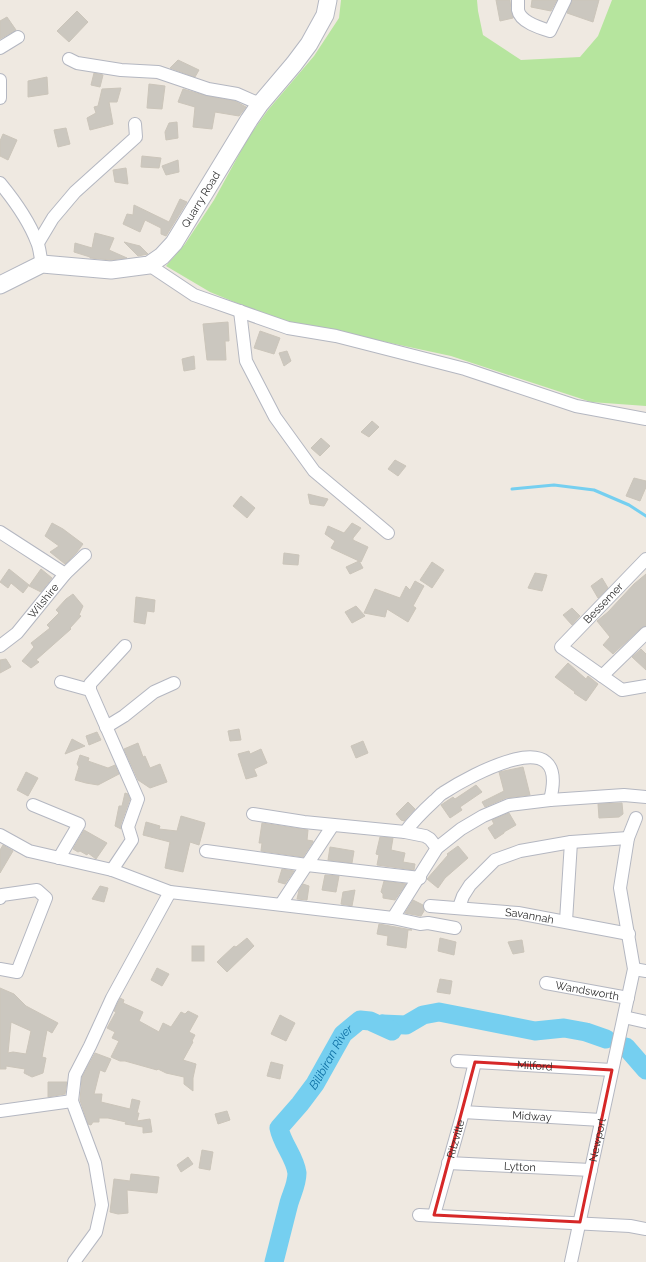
<svg xmlns="http://www.w3.org/2000/svg" width="646" height="1262" font-family="Raleway,sans-serif">
<style>
.green{fill:#b6e59e}
.lines{fill:none;stroke-linecap:round;stroke-linejoin:round}
.stream{stroke:#75cff0;stroke-width:3}
.river{stroke:#75cff0;stroke-width:19}
.building{fill:#cbc7bf;stroke:#cbc5ba;fill-rule:evenodd}
.street-casing{stroke:#b4b7c1;stroke-width:14}
.secondary-casing{stroke:#b4b7c1;stroke-width:19}
.street{stroke:#fff;stroke-width:12}
.secondary{stroke:#fff;stroke-width:17}
.marked{fill:none;stroke:#d62828;stroke-width:3;stroke-linejoin:round}
.labels{text-anchor:middle;stroke-width:3;stroke-linejoin:round;paint-order:stroke}
.street-label{font-size:11px;fill:#2e2e2e;stroke:#fff}
.water-label{font-size:12px;font-style:italic;fill:#0d6fa3;stroke:#fff}
</style>
<rect width="100%" height="100%" fill="#efe9e1"/>
<path class="green" d="M341,0H477L478,11L483,35L521,60L580,57L598,36L612,0H646V406L591,402L451,356L311,326L285,323L210,292L166,266L185,244L214,200L248,138L268,110L314,56L339,18Z"/>
<g class="lines">
<path class="stream" d="M512,489L554,485L594,490L629,505L646,516"/>
<g class="river">
<path d="M382,1024L406,1025L423,1015L439,1012L535,1031L564,1028L586,1032L606,1039"/>
<path d="M626,1047L646,1070"/>
<path id="s1" d="M274,1262C279,1242 284,1222 289,1203C292,1193 297,1184 297,1173C295,1157 282,1144 279,1128L300,1104L315,1084L343,1034L360,1020L370,1021L392,1031L382,1024"/>
</g>
</g>
<g class="building">
<path d="M496,0H510L511,10L513,18L500,21Z"/>
<path d="M532,0H557L551,11L531,7Z"/>
<path d="M572,0H599L593,22L567,13Z"/>
<path d="M77,11L88,22L69,42L57,31Z"/>
<path d="M7,17L16,30L0,39V21Z"/>
<path d="M178,60L199,70L195,77L170,68Z"/>
<path d="M94,73L103,75L100,87L91,85Z"/>
<path d="M47,77L48,94L28,97V81Z"/>
<path d="M149,84L165,86L162,109L147,108Z"/>
<path d="M121,88L117,102H109L113,124L90,130L87,118L96,113L94,107L98,106L102,89Z"/>
<path d="M183,89L207,96L235,101L246,107L239,116L215,112L212,129L193,127L195,107L178,102Z"/>
<path d="M177,122L178,138L166,140L165,132L169,123Z"/>
<path d="M66,128L70,144L58,147L54,130Z"/>
<path d="M3,134L17,140L8,160L0,156V141Z"/>
<path d="M142,156L161,158L159,168L141,167Z"/>
<path d="M178,160L179,172L166,175L162,166Z"/>
<path d="M126,168L128,184L115,182L113,170Z"/>
<path d="M180,199L187,202L166,236L161,234V228L145,220L140,232L123,224L127,214L133,215L134,205L169,222Z"/>
<path d="M95,233L114,238L109,250L127,258L111,260L90,258V257L74,252L75,243L92,248Z"/>
<path d="M124,242L140,246L148,254L138,256Z"/>
<path d="M228,322L229,341H225L226,360H207L203,324Z"/>
<path d="M260,331L280,338L274,354L254,348Z"/>
<path d="M287,351L291,361L284,366L279,353Z"/>
<path d="M194,356L195,369L184,371L182,359Z"/>
<path d="M372,421L379,427L369,437L361,432Z"/>
<path d="M321,438L330,446L320,456L311,448Z"/>
<path d="M395,460L406,466L398,476L388,469Z"/>
<path d="M634,478L646,481V487L640,501L626,496Z"/>
<path d="M308,494L328,499L324,506L310,504Z"/>
<path d="M241,496L255,508L247,518L233,506Z"/>
<path d="M52,523L63,529L83,544L77,552L65,564L50,552L59,546L45,536Z"/>
<path d="M352,523L361,528L353,538V540L368,547L361,562L359,561L363,568L350,574L346,567L359,561L331,548L335,541L325,534L328,526L344,533Z"/>
<path d="M284,553L299,555L298,565L283,564Z"/>
<path d="M432,562L444,570L432,588L420,580Z"/>
<path d="M9,569L29,585L23,593L11,583L8,588L0,582Z"/>
<path d="M41,569L52,578L41,592L29,586Z"/>
<path d="M535,573L547,575L542,591L528,588Z"/>
<path d="M646,574V626L641,628L613,654L603,645L610,637L597,621L608,612L634,584Z"/>
<path d="M602,578L608,588L598,598L591,586Z"/>
<path d="M415,581L424,586L413,606L416,608L408,622L387,609L385,617L364,613L375,589L400,598L406,586L410,590Z"/>
<path d="M73,594L83,606L79,615L81,616L70,628L71,629L36,660L39,662L31,668L22,661L34,647L31,643L50,628L47,625L59,613L56,610L66,599Z"/>
<path d="M136,597L155,600L154,612L147,611L145,624L134,622Z"/>
<path d="M356,606L365,616L352,623L345,612Z"/>
<path d="M572,608L580,616L572,625L563,615Z"/>
<path d="M641,649L646,654V670L632,657Z"/>
<path d="M6,659L11,667L0,673V660Z"/>
<path d="M568,663L586,679L588,676L598,684L586,701L574,693L575,692L555,677Z"/>
<path d="M239,729L241,740L230,741L228,731Z"/>
<path d="M97,732L101,740L89,745L86,736Z"/>
<path d="M72,739L85,746L65,754Z"/>
<path d="M363,741L368,753L356,758L351,746Z"/>
<path d="M138,743L143,757L145,756L150,768L160,764L167,782L150,788L138,780L124,749Z"/>
<path d="M261,749L267,763L254,769L257,776L246,779L238,754L249,751L250,754Z"/>
<path d="M80,755L89,758L88,761L108,768L115,765L119,774L98,785L86,783L75,780L79,767L77,764Z"/>
<path d="M523,767L530,795L506,798L485,807L482,802L504,791L499,772Z"/>
<path d="M26,772L38,778L28,796L17,790Z"/>
<path d="M476,785L482,792L460,807L462,810L450,818L441,805L453,797L455,799Z"/>
<path d="M125,793L128,794L130,799L121,824V829L115,826L119,806H122Z"/>
<path d="M408,802L415,809L404,821L401,820L396,814Z"/>
<path d="M622,803L623,814L619,817L599,818L598,804Z"/>
<path d="M509,813L516,825L504,832V833L495,839L488,828L494,824L492,820Z"/>
<path d="M181,816L205,823L199,845L190,842L183,872L165,868L170,842L143,835L146,822L160,826L159,829L177,831Z"/>
<path d="M262,823L308,830L307,840L313,841V842L303,857L261,851L262,843H259Z"/>
<path d="M84,830L107,843L96,859L88,853L87,855L80,851L78,852L73,849Z"/>
<path d="M380,837L393,838L391,850L405,853L403,862L415,864L414,870L377,865L379,855L376,854Z"/>
<path d="M3,845L13,851L0,873V850Z"/>
<path d="M458,846L468,858L445,878L438,888L427,879L448,855L447,854Z"/>
<path d="M330,847L354,851L352,863L328,860Z"/>
<path d="M282,869L294,871L285,884L278,882Z"/>
<path d="M325,875L339,876L336,892L322,890Z"/>
<path d="M384,881L406,884L395,900L383,898V894L381,892Z"/>
<path d="M303,884L309,886L307,900L297,899L299,890Z"/>
<path d="M100,886L108,888L104,902L92,899Z"/>
<path d="M355,890L352,906L341,904L343,892Z"/>
<path d="M413,900L423,905L424,911L421,916L405,913Z"/>
<path d="M379,924L412,930H408L406,948L387,945L388,936L377,934Z"/>
<path d="M247,938L254,946L227,972L217,962L234,946L236,947Z"/>
<path d="M440,938L456,942L454,955L438,951Z"/>
<path d="M522,940L524,952L513,954L508,942Z"/>
<rect x="192" y="946" width="12" height="15"/>
<path d="M157,968L169,974L162,986L151,980Z"/>
<path d="M440,979L452,981L450,994L437,992Z"/>
<path d="M0,988L14,994L26,1006L58,1023L52,1033L47,1030L42,1057L46,1058L43,1073L32,1077L24,1073L25,1069L6,1066V1069H0ZM11,1022L31,1031L26,1054L13,1052L8,1053Z"/>
<path d="M120,998L124,1000L123,1003L143,1012L139,1021L159,1032L163,1023L171,1027L181,1012L185,1014L188,1011L198,1016L189,1032L195,1035L192,1041L193,1042L183,1060L196,1064L193,1078V1091L184,1084V1077L166,1073L158,1069L157,1070L125,1061H120L111,1057L119,1041L112,1038L115,1032L107,1028L116,1012L114,1011Z"/>
<path d="M280,1015L295,1023L286,1041L271,1034Z"/>
<path d="M95,1053L111,1059L105,1072L100,1070L94,1094H102L101,1102L130,1109L132,1099L140,1101L137,1113H139L137,1121L150,1119L152,1132L143,1133V1127L125,1124L126,1122L108,1118H99V1122H93L91,1125L88,1124L80,1100L82,1077Z"/>
<path d="M271,1062L283,1065L280,1079L267,1076Z"/>
<path d="M48,1082H67L65,1094L48,1097Z"/>
<path d="M227,1111L230,1120L218,1124L215,1114Z"/>
<path d="M202,1150L213,1152L210,1170L199,1168Z"/>
<path d="M188,1157L193,1164L181,1172L177,1165Z"/>
<path d="M131,1174L159,1177L157,1193L127,1190L128,1213L118,1214L110,1212L114,1179L130,1181Z"/>
</g>
<g class="lines">
<g class="street-casing">
<g id="street">
<path d="M518,0C518,3 518,7 518,10C520,22 540,28 550,31L565,0"/>
<path d="M0,48L18,37"/>
<path d="M69,59L77,63L121,70L158,72L208,89L237,94L260,104"/>
<path d="M0,80V98"/>
<path d="M0,183C14,200 29,221 37,242C40,248 40,257 42,264"/>
<path d="M38,243L53,218L75,192L136,137L135,124"/>
<path d="M149,265L194,295L288,328L336,336L465,369L576,406L646,419"/>
<path d="M240,311L246,361L275,417L314,471L388,533"/>
<path d="M0,532L65,574"/>
<path d="M646,559L561,647L622,690L646,686"/>
<path id="s2" d="M0,646L17,633L65,574L85,555"/>
<path d="M602,676L646,633"/>
<path d="M61,682L90,690L138,799L128,827L132,840L112,870"/>
<path d="M90,690V684L125,646"/>
<path d="M106,727L124,716L154,692L174,683"/>
<path d="M33,805L79,824L59,858"/>
<path d="M253,814L304,822L405,832L425,836L430,839L437,848"/>
<path d="M405,832C414,820 422,812 434,801C437,799 439,795 443,793C471,775 571,719 550,800"/>
<path d="M0,835L29,851L112,870L170,892L393,918L420,924L428,923L455,928"/>
<path d="M206,851L307,865L420,878"/>
<path d="M0,898L2,895L37,890L46,898L17,972L0,969"/>
<path d="M281,904L333,825"/>
<path id="s3" d="M430,906L518,913L629,934"/>
<path d="M459,907L463,896L470,885L495,860L520,851L571,842L628,838"/>
<path d="M393,918L437,848L461,829L483,816L509,805L550,800L624,795L646,797"/>
<path d="M566,921L571,842"/>
<path d="M634,969L646,971"/>
<path id="s4" d="M546,983L628,998"/>
<path d="M624,1017L646,1022"/>
<path id="s5" d="M457,1061L612,1070"/>
<path d="M0,1111L72,1101"/>
<path id="s6" d="M463,1112L601,1120"/>
<path id="s7" d="M448,1163L591,1170"/>
<path d="M419,1215L630,1226L646,1229"/>
<path id="s8" d="M434,1215L463,1112L475,1062"/>
<path d="M74,1262L96,1232L102,1205L95,1163L72,1101L75,1075L90,1046L112,998L170,892"/>
<path id="s9" d="M571,1262L634,969L620,888L628,838L636,818"/>
</g>
</g>
<g class="secondary-casing">
<g id="secondary">
<path id="s10" d="M0,285L42,264L111,270L149,265L162,256L174,243L249,120L260,104L294,64L309,44L325,15L328,0"/>
</g>
</g>
<use href="#street" class="street"/>
<use href="#secondary" class="secondary"/>
</g>
<path class="marked" d="M475,1062L612,1070L580,1222L434,1215Z"/>
<g class="labels">
<g class="street-label">
<text dy="4" stroke="none"><textPath href="#s10" startOffset="239">Quarry Road</textPath></text>
<text dy="4" stroke="none"><textPath href="#s2" startOffset="63">Wilshire</textPath></text>
<text transform="translate(603 603) rotate(-46)" y="4">Bessemer</text>
<text dy="4" stroke="none"><textPath href="#s3" startOffset="100">Savannah</textPath></text>
<text dy="4" stroke="none"><textPath href="#s4" startOffset="42">Wandsworth</textPath></text>
<text dy="4" stroke="none"><textPath href="#s5" startOffset="78">Milford</textPath></text>
<text dy="4" stroke="none"><textPath href="#s6" startOffset="69">Midway</textPath></text>
<text dy="4" stroke="none"><textPath href="#s8" startOffset="79">Ritzville</textPath></text>
<text dy="4" stroke="none"><textPath href="#s9" startOffset="125">Newport</textPath></text>
<text dy="4" stroke="none"><textPath href="#s7" startOffset="72">Lytton</textPath></text>
</g>
<g class="water-label">
<text dy="4" stroke="none"><textPath href="#s1" startOffset="229">Bilibiran River</textPath></text>
</g>
</g>
</svg>
